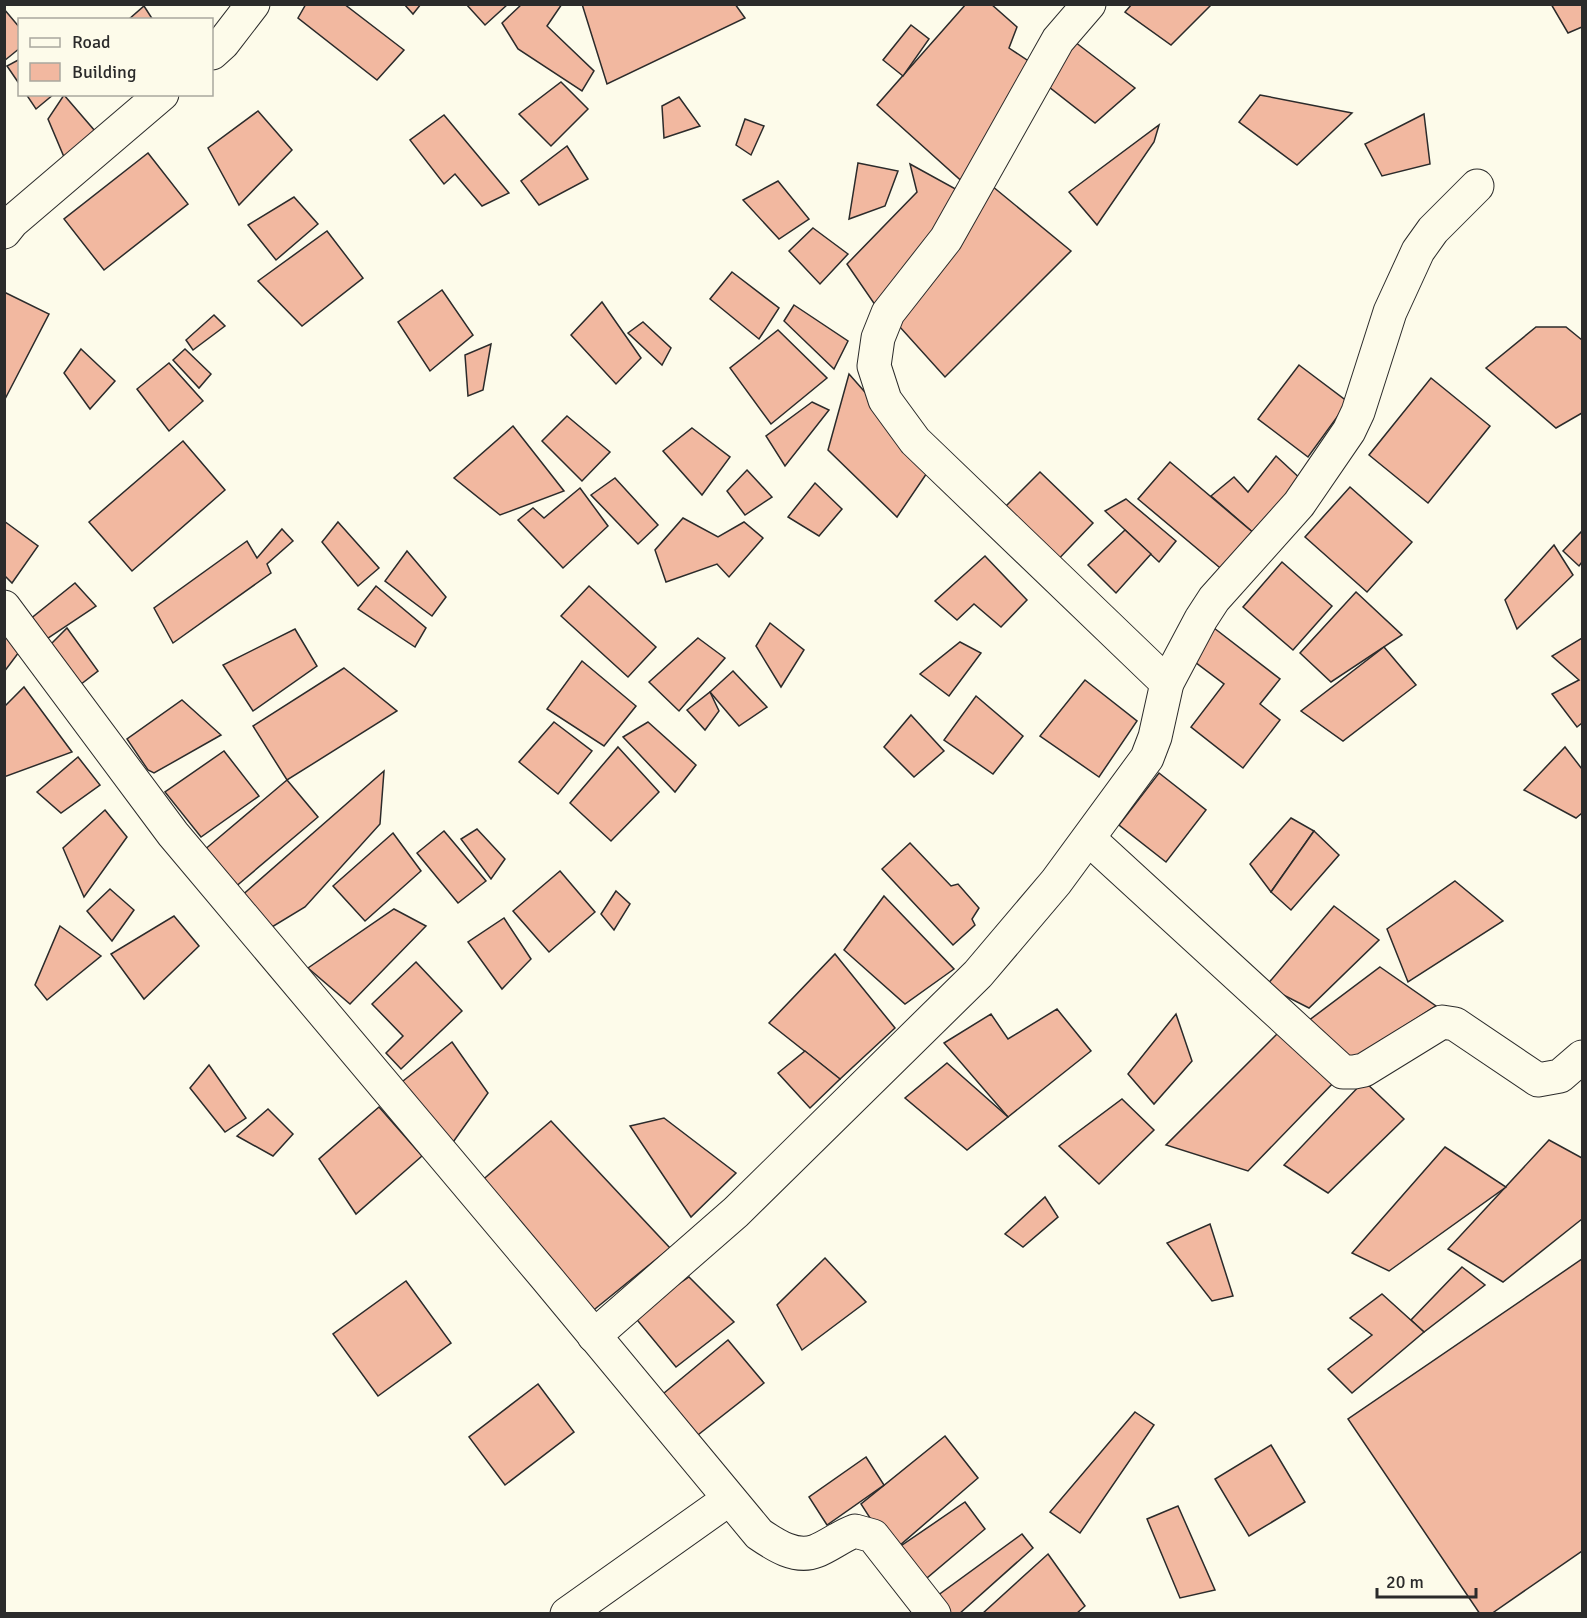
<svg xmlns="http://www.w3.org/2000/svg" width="1587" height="1618" font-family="Signika,sans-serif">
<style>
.building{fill:#f2b8a0;stroke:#2b2b2b;stroke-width:1.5}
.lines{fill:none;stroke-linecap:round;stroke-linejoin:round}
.minor-casing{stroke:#2b2b2b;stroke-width:35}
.minor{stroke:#fdfbea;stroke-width:33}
</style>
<rect width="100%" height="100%" fill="#fdfbea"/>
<g class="building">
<path d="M306,4H344L404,50L377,80L298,18Z"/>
<path d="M404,4H421L413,14Z"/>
<path d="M466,4H508L485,25Z"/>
<path d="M522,4H562L547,26L594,71L582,91L518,49L502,23Z"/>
<path d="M582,4H735L745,18L607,84Z"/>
<path d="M966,4H991L1017,27L1009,48L1036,66L966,185L877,105Z"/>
<path d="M1132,4H1212L1171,45L1125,12Z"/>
<path d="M1551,4H1582V27L1568,33Z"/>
<path d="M144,6L153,20H128Z"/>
<path d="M4,9L20,28V48L4,61Z"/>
<path d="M911,25L929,39L903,76L883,60Z"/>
<path d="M1075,42L1135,88L1095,123L1044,83Z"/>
<path d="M20,59V85L7,66Z"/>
<path d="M561,82L588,109L551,146L519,114Z"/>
<path d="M26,94H54L36,109Z"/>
<path d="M64,95L101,138L67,164L48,119Z"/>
<path d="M1260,95L1352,113L1297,165L1239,122Z"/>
<path d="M679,97L700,126L664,138L662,106Z"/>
<path d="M258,111L292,150L239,205L208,148Z"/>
<path d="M1424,114L1430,164L1382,176L1365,144Z"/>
<path d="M444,115L509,193L482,206L455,174L444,184L410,140Z"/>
<path d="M745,119L764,126L751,155L736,145Z"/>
<path d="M1159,125L1154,142L1097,225L1069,192Z"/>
<path d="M567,146L588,179L539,205L521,181Z"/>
<path d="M148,153L188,204L104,270L64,219Z"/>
<path d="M858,163L898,171L885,206L849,219Z"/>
<path d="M910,164L961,192L882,315L847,264L917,192Z"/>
<path d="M778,181L809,219L779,239L743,200Z"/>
<path d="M992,186L1071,251L945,377L899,326Z"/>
<path d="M294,197L318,224L276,260L248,225Z"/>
<path d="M813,228L848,254L820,284L789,251Z"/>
<path d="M327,231L363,278L302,326L258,281Z"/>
<path d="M732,272L779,308L759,339L710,299Z"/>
<path d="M442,290L473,335L430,371L398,322Z"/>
<path d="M4,292L49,314L4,401Z"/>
<path d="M602,302L641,358L616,384L571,335Z"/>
<path d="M794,305L848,341L834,369L784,321Z"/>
<path d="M214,315L225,326L193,350L186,340Z"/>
<path d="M643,322L671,348L662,365L628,333Z"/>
<path d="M1536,327H1566L1582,340V413L1556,428L1486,368Z"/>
<path d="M778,330L827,378L771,424L730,368Z"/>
<path d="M491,344L483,390L468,396L465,355Z"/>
<path d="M81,349L115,381L90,409L64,373Z"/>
<path d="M185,349L211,374L199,388L173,360Z"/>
<path d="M169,363L203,401L169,431L137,389Z"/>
<path d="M1299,365L1348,402L1308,457L1258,419Z"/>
<path d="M849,374L931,467L897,517L828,450Z"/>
<path d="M1431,378L1490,426L1428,503L1369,455Z"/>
<path d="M812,402L829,410L785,466L766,436Z"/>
<path d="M567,416L610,452L582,481L542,441Z"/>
<path d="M513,426L564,491L500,515L454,478Z"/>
<path d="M692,428L730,457L702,495L663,451Z"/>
<path d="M183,441L225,490L132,571L89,522Z"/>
<path d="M1276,456L1304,482L1256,535L1211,496L1234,477L1248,492Z"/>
<path d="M1170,462L1256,535L1225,572L1138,499Z"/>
<path d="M747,470L772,497L745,515L727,491Z"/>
<path d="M1040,472L1093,523L1051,567L997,515Z"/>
<path d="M615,478L658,525L638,544L591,495Z"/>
<path d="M815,483L842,509L819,536L788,517Z"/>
<path d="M1350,487L1412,542L1367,592L1305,537Z"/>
<path d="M580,488L608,526L563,568L518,520L533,508L544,518Z"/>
<path d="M1126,499L1176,541L1159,562L1105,511Z"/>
<path d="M683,518L718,537L744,522L763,538L729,577L717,564L666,582L655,550Z"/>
<path d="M4,521L38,546L12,583L4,575Z"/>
<path d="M338,522L379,568L358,586L322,542Z"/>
<path d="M282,529L293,541L267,564L271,573L173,643L154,608L247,541L257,558Z"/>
<path d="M1125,530L1151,554L1116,593L1088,565Z"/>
<path d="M1582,531V562L1579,566L1563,551Z"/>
<path d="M1554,545L1573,575L1517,629L1505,600Z"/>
<path d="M407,551L446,597L432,616L385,581Z"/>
<path d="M985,556L1027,600L1001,627L974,604L957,620L935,601Z"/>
<path d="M1282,562L1332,606L1293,650L1243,607Z"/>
<path d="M75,583L96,606L39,644L29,620Z"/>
<path d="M376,586L426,628L415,647L358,609Z"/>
<path d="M589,586L656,647L628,677L561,616Z"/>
<path d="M1356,592L1402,635L1331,682L1300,653Z"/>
<path d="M770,623L804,650L781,687L756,646Z"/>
<path d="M4,626L22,648L4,672Z"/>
<path d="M67,628L98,671L76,688L48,647Z"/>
<path d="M1214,628L1280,679L1260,704L1280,720L1243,768L1191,727L1224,684L1191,659Z"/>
<path d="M295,629L317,666L253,711L223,665Z"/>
<path d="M698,638L725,658L679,711L649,682Z"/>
<path d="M1582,638V723L1577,727L1552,694L1579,680L1552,656Z"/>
<path d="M960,642L981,653L949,696L920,674Z"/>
<path d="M1384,647L1416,685L1343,741L1301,711Z"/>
<path d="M582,661L636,706L604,746L547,709Z"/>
<path d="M344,668L397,711L287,780L253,726Z"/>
<path d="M733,671L767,707L739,726L710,692Z"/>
<path d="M1085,680L1137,721L1099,777L1040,736Z"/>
<path d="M24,687L72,752L4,777V707Z"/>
<path d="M710,692L719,711L705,730L687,710Z"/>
<path d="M976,696L1023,736L993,774L944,740Z"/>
<path d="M182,700L221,735L154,773L148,770L127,739Z"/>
<path d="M911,715L944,751L914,777L884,747Z"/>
<path d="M554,722L592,751L558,794L519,762Z"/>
<path d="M648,722L696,765L675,792L623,737Z"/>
<path d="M618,747L659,792L611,841L570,803Z"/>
<path d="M1565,747L1582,769V813L1576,818L1524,790Z"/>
<path d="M224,751L259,796L201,837L165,792Z"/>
<path d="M78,757L100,785L61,813L37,792Z"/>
<path d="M384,771L380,824L305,907L267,930L239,898Z"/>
<path d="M1159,773L1206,810L1166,862L1119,825Z"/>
<path d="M287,780L318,817L234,888L203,851Z"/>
<path d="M105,810L127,837L84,897L63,848Z"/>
<path d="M1291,818L1314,831L1271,892L1250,864Z"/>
<path d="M477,829L505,859L491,879L461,839Z"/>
<path d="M444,831L486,881L458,903L417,853Z"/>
<path d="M1314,831L1339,855L1291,910L1271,892Z"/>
<path d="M393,833L421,871L365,921L333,886Z"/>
<path d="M910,843L951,886L958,884L979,908L972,919L975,925L953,945L882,869Z"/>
<path d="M560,871L595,912L549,952L513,911Z"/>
<path d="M1455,881L1503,921L1408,982L1387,929Z"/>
<path d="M110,889L134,910L112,941L87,911Z"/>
<path d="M616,891L630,904L614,930L601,914Z"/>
<path d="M884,896L954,969L905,1004L844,950Z"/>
<path d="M1334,906L1379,940L1309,1008L1266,986Z"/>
<path d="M394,909L426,926L350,1004L308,968Z"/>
<path d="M174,916L199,946L144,999L111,954Z"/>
<path d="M504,918L531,959L502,989L468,942Z"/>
<path d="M60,926L101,956L47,1000L35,985Z"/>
<path d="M835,954L895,1028L840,1079L769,1023Z"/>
<path d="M416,962L462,1011L401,1069L386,1053L403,1036L372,1004Z"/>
<path d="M1380,967L1436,1006L1351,1060L1308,1021Z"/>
<path d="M1057,1009L1091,1051L1008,1117L944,1043L991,1014L1008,1039Z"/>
<path d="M1176,1014L1192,1061L1154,1104L1128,1074Z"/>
<path d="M1279,1032L1336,1080L1248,1171L1166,1145Z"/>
<path d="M452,1042L488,1093L451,1145L398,1085Z"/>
<path d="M805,1051L840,1079L810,1108L778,1073Z"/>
<path d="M947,1063L1008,1117L967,1150L905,1098Z"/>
<path d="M209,1065L246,1118L225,1132L190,1088Z"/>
<path d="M1364,1081L1404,1119L1328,1193L1284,1165Z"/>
<path d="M1122,1099L1154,1130L1099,1184L1059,1146Z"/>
<path d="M379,1107L422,1156L356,1214L319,1159Z"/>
<path d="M268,1109L293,1134L273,1156L237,1136Z"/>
<path d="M664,1118L736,1173L691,1217L630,1126Z"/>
<path d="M551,1121L670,1248L590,1313L479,1183Z"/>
<path d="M1549,1140L1582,1158V1219L1503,1282L1448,1249Z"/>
<path d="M1445,1147L1506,1187L1389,1271L1352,1253Z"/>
<path d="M1045,1197L1058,1217L1023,1247L1005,1234Z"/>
<path d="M1210,1224L1233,1296L1212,1301L1167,1243Z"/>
<path d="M825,1258L866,1302L802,1350L777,1305Z"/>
<path d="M1582,1259V1551L1491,1614H1480L1348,1419Z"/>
<path d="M1462,1267L1485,1285L1424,1332L1411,1320Z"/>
<path d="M689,1277L734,1322L676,1367L633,1315Z"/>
<path d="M406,1281L451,1343L378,1396L333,1334Z"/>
<path d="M1382,1294L1424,1332L1352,1393L1328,1369L1372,1335L1350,1318Z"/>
<path d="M728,1340L764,1383L694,1438L658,1398Z"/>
<path d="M538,1384L574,1432L505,1485L469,1437Z"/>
<path d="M1135,1412L1154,1425L1080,1533L1050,1512Z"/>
<path d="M945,1436L978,1478L892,1552L861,1504Z"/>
<path d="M1271,1445L1305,1502L1249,1536L1215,1479Z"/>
<path d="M866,1457L884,1485L827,1525L809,1497Z"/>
<path d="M965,1502L985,1529L915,1588L892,1552Z"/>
<path d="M1178,1506L1215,1590L1180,1598L1147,1519Z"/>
<path d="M1022,1534L1033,1548L959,1614H946L937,1596Z"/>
<path d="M1048,1554L1085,1606L1076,1614H982Z"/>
</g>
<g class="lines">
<g class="minor-casing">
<g id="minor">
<path d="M1089,4L1058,40L946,239L888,313L878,338L874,366L885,400L915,441L1167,683"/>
<path d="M212,53L223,43L253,4"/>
<path d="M4,232L12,222L162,94"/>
<path d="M4,607L173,834L545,1276L759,1534C775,1545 796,1559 816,1551C829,1546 841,1536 855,1531L873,1536L934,1614"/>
<path d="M1089,839L1343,1072H1354L1364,1070L1442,1022L1455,1024L1538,1080L1560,1076L1582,1057"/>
<path d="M594,1336L736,1212L978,974L1056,882L1147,758L1155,737L1167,683L1201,619L1214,599L1299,504L1349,431L1358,412L1390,312L1418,251L1433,230L1477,186"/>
<path d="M567,1614L729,1499"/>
</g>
</g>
<use href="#minor" class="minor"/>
</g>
<rect width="1587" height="1618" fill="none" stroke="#2b2b2b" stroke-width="12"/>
<rect x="18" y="18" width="195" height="78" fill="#fdfbea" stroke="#a9a89e" stroke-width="1.5"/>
<rect x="30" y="38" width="30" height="9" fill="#fdfbea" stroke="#a9a89e" stroke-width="1.5"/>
<text x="72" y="48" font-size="18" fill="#2b2b2b">Road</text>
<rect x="30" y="63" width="30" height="18" fill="#f2b8a0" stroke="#a9a89e" stroke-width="1.5"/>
<text x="72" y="78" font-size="18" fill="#2b2b2b">Building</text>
<path d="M1377 1588v9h99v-9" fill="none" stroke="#2b2b2b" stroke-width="3"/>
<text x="1386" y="1588" font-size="18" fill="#2b2b2b" stroke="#fdfbea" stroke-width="4.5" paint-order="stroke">20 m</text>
</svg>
